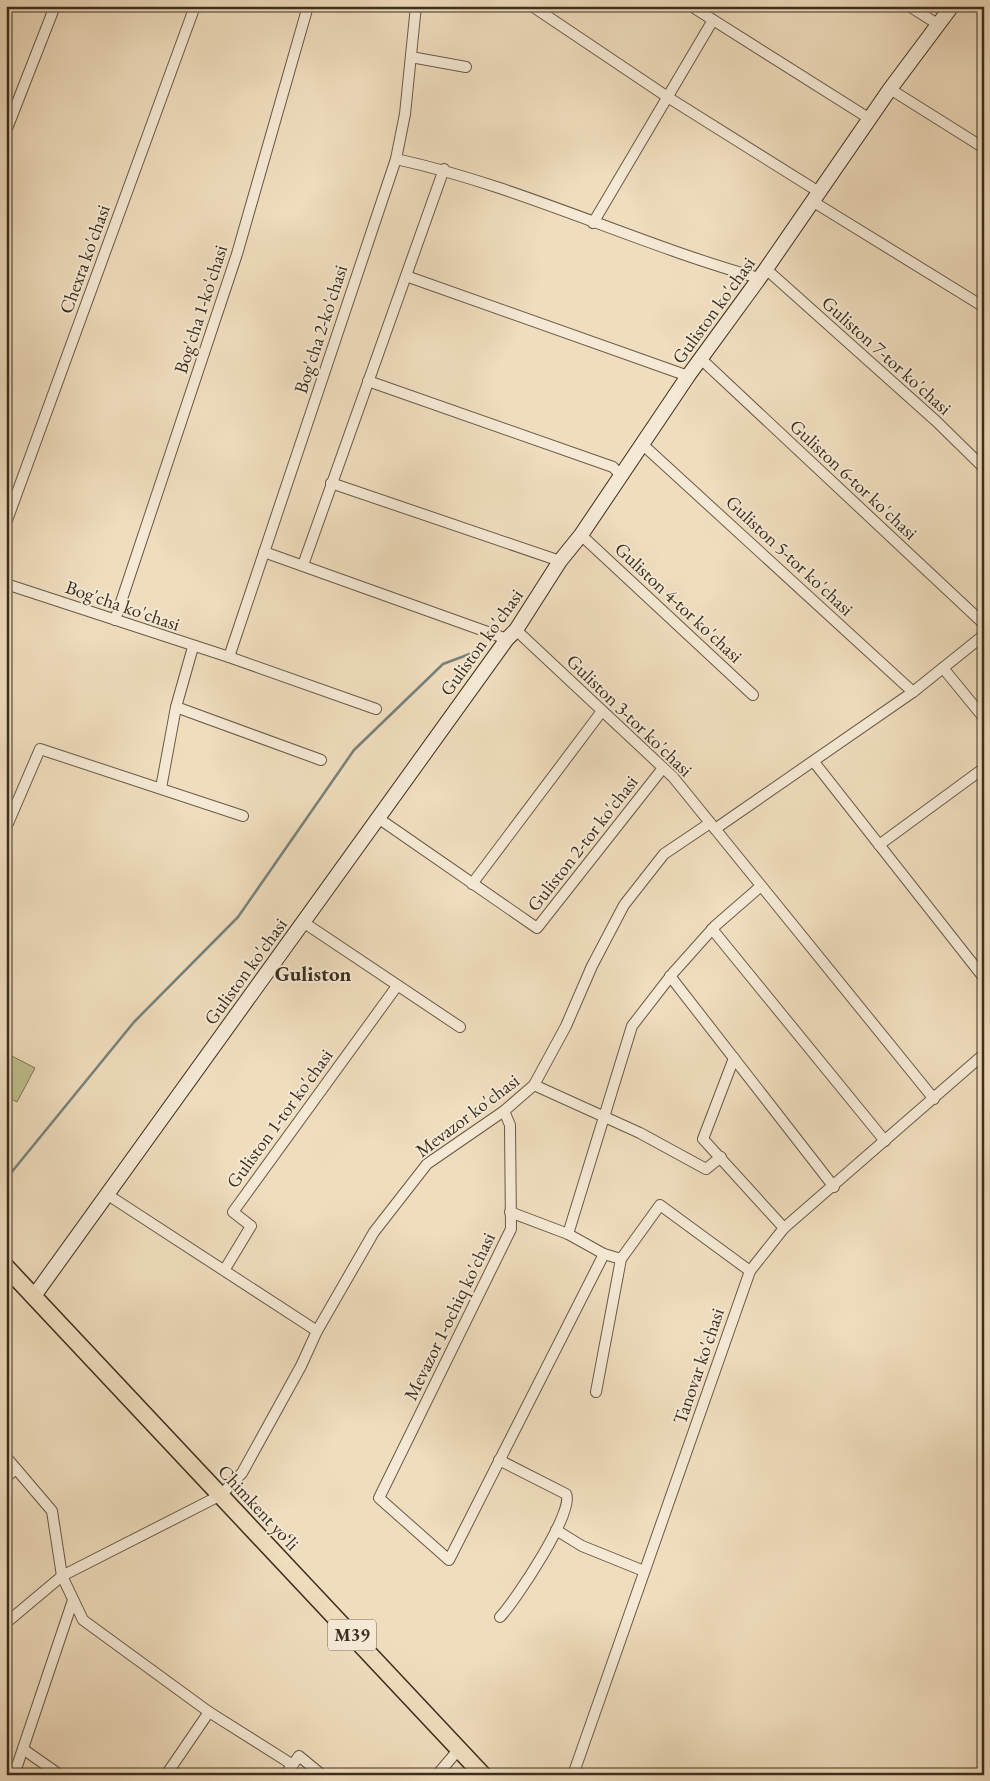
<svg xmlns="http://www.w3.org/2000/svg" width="990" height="1781" font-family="'EB Garamond',serif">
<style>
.pitch{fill:#bfbf8e;stroke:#7d7656}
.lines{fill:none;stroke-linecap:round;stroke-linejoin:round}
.stream{stroke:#76827c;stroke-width:2.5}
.minor-casing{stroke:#685a46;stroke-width:12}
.secondary-casing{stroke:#3b2e1e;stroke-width:16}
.trunk-casing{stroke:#3b2e1e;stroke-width:19}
.minor{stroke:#f5e9d5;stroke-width:10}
.secondary{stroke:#f5e9d5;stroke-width:14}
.trunk{stroke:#f0ddbe;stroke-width:16}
.labels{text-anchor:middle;stroke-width:4;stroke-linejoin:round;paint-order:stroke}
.shield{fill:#f5e9d5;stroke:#736655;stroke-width:1}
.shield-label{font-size:18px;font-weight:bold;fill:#3b2e1e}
.street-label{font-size:19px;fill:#3b2e1e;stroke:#f5e9d5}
.quarter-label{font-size:21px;font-weight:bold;fill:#3b2e1e;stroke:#f5e9d5}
</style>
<rect width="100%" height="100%" fill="#f0ddbe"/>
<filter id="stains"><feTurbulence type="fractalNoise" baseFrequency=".004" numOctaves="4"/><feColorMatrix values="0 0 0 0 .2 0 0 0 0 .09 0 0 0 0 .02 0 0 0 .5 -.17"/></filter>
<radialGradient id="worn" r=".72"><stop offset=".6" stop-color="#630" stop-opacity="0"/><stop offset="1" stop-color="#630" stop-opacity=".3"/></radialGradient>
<path class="pitch" d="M6,1053L35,1068L17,1102L6,1096Z"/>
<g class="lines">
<path class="stream" d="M6,1179L134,1022L238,917L354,750L443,664L475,652"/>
<g class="minor-casing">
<g id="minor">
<path d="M532,6L669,98L819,192"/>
<path d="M691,6L870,119"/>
<path d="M909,6L939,25"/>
<path d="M411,57L466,67"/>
<path d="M890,89L984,148"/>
<path d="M6,131L55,6"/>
<path d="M396,159C520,186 636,244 759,278"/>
<path d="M812,201L984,307"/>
<path d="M593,223L713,20"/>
<path d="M766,269L936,421L984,468"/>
<path d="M406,276L688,376"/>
<path d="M701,359L984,624"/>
<path d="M368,381L613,467L621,476"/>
<path d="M642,444L913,692"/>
<path d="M331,483L560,561"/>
<path d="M6,523L195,6"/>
<path d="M581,535L753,695"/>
<path d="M264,552L507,639"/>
<path d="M303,565L444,169"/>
<path d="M6,584L229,657L376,709"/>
<path d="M115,620L237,254L308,6"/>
<path d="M516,630L673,777L934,1099"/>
<path d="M229,657L396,159L405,114L416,6"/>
<path d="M943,668L984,718"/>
<path d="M176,707L321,760"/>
<path d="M814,762L984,978"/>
<path d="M161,788L176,707L193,647"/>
<path d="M378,818L537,928L663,768"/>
<path d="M6,828L40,749L243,816"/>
<path d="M715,829L913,692L984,635"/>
<path d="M879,845L984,768"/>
<path d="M472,884L602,711"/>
<path d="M303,922L460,1027"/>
<path d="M712,929L885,1141"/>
<path d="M670,976L834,1187"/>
<path d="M734,1058L703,1139L784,1228"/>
<path d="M534,1085L640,1133L706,1169L721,1157"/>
<path d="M504,1111L510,1125L511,1229L379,1498L449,1560L604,1254"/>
<path d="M108,1195L317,1331"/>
<path d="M510,1212L568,1234L604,1254L621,1259"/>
<path d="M568,1234L632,1026L673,973L715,926L761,886"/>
<path d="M225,1269L251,1226L233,1212L397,986"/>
<path d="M596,1392L621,1259L660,1205L750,1271"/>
<path d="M6,1457L52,1511L62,1576L83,1620L209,1712L293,1765"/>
<path d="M499,1460L566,1494C576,1510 514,1603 500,1617"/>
<path d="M6,1477L16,1469"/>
<path d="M556,1530L582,1546L644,1571"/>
<path d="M6,1623L62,1576L221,1495L242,1473L301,1366L317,1331L374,1232L427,1164L504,1111L534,1085L566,1026L592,966L624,905L664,854L710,823"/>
<path d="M23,1749L60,1775"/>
<path d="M14,1775L73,1600"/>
<path d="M166,1775L209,1712"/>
<path d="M285,1775L299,1756L322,1775"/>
<path d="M437,1775L459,1749"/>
<path d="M573,1775L750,1271L784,1228L984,1054"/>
</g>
</g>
<g class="secondary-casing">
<path id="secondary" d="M34,1296L507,639L516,630L560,561L581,535L688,376L766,269L890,89L952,6"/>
</g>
<g class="trunk-casing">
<path id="trunk" d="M6,1267L483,1775"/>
</g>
<use href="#minor" class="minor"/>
<use href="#secondary" class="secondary"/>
<use href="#trunk" class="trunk"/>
</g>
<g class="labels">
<rect class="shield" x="328" y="1619.5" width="48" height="31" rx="4"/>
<g class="shield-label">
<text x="352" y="1641">M39</text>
</g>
<g class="street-label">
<text transform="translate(84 259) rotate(-70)" y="7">Chexra ko'chasi</text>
<text transform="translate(200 309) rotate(-72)" y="7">Bog'cha 1-ko'chasi</text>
<text transform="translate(713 310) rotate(-54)" y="7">Guliston ko'chasi</text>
<text transform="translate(320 329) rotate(-72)" y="7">Bog'cha 2-ko'chasi</text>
<text transform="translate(887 355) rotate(42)" y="7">Guliston 7-tor ko'chasi</text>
<text transform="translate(854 479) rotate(43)" y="7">Guliston 6-tor ko'chasi</text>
<text transform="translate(790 555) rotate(43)" y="7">Guliston 5-tor ko'chasi</text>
<text transform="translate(679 602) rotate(43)" y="7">Guliston 4-tor ko'chasi</text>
<text transform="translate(123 605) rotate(19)" y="7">Bog'cha ko'chasi</text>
<text transform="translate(481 642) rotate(-54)" y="7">Guliston ko'chasi</text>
<text transform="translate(630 715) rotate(44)" y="7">Guliston 3-tor ko'chasi</text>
<text transform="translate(582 843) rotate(-52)" y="7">Guliston 2-tor ko'chasi</text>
<text transform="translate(245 971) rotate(-54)" y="7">Guliston ko'chasi</text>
<text transform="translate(467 1115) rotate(-37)" y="7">Mevazor ko'chasi</text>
<text transform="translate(279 1118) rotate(-54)" y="7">Guliston 1-tor ko'chasi</text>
<text transform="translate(449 1316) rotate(-64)" y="7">Mevazor 1-ochiq ko'chasi</text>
<text transform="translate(698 1366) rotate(-71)" y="7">Tanovar ko'chasi</text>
<text transform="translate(259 1507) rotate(47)" y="7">Chimkent yo‘li</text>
</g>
<g class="quarter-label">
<text x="313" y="981">Guliston</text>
</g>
</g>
<rect width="990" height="1781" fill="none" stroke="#f0ddbe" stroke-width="25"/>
<rect x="8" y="8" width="975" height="1766" fill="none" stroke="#3b2e1e" stroke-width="2.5"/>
<rect x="12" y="12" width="965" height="1756" fill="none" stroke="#3b2e1e"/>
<rect width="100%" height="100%" filter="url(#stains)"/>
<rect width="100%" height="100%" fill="url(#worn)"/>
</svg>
